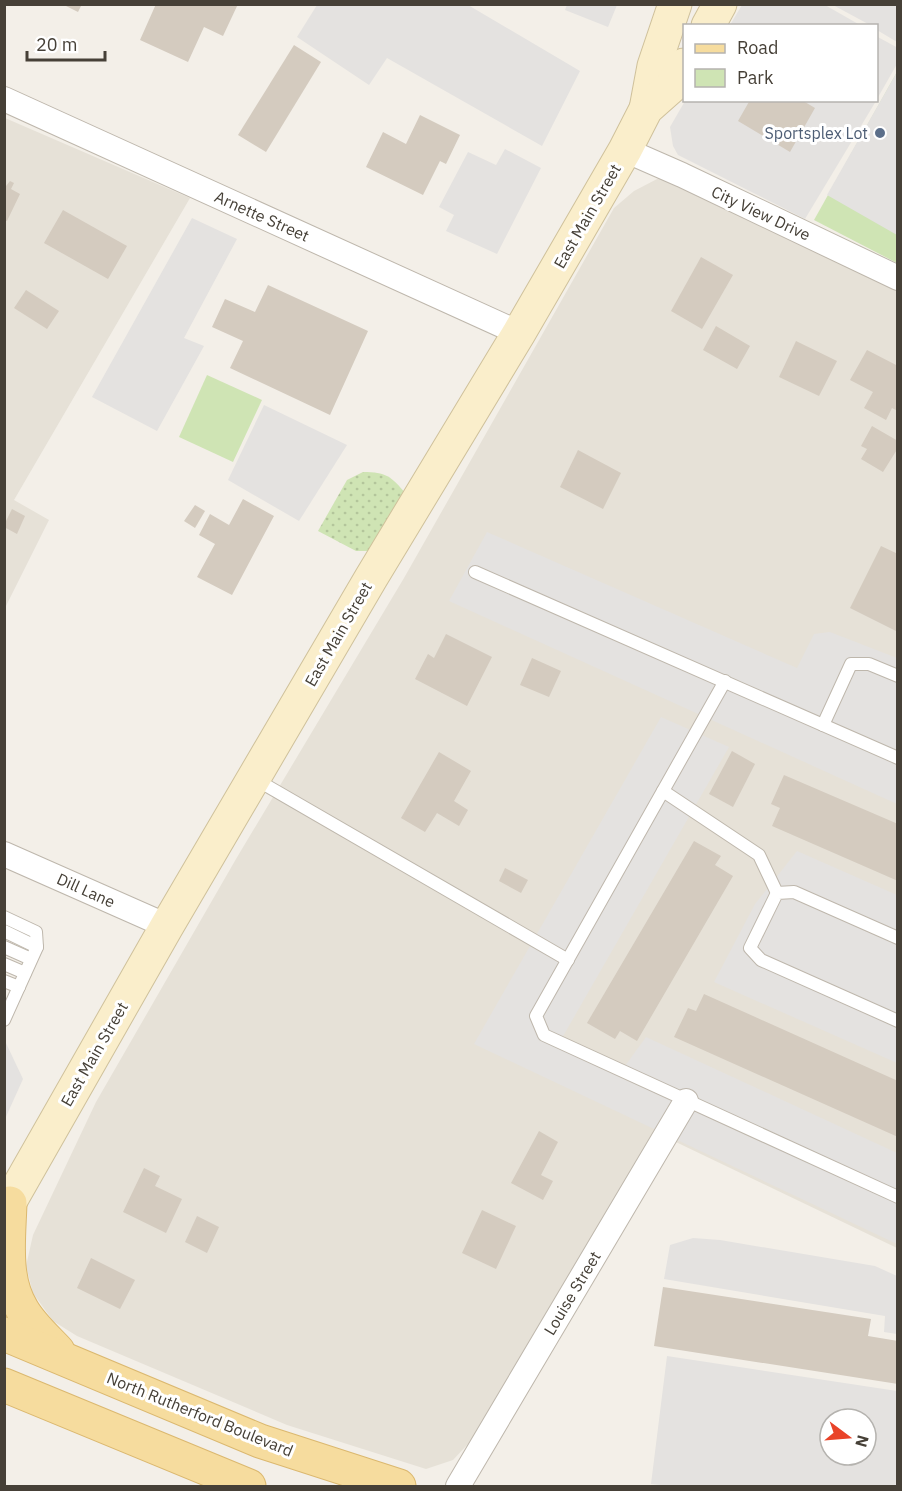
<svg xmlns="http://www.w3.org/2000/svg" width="902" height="1491" font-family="'IBM Plex Sans',sans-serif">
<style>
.residential{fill:#e6e1d7}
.grass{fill:url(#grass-dots)}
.park{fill:#cfe4b4}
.parking{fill:#e4e2e0;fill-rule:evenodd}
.building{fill:#d4cbbf}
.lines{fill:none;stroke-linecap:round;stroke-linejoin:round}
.lane-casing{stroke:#beb7ac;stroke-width:14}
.street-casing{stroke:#beb7ac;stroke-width:26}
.secondary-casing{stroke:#cfc19b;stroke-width:35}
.primary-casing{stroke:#dbb86f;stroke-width:35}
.lane{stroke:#fff;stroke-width:12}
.street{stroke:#fff;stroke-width:24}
.secondary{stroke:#faeecb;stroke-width:33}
.primary{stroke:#f6dc9e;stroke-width:33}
.service-dot{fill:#5c6f8a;stroke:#fff;stroke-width:2}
.labels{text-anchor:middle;stroke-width:6;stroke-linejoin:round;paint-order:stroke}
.service-label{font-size:16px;fill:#4e5e75;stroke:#fff;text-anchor:end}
.street-label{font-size:16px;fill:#464037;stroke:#fff}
</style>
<defs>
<pattern id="grass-dots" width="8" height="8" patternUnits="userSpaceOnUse" patternTransform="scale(1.5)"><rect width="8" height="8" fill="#cfe4b4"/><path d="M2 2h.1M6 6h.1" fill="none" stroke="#b3c59b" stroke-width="1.8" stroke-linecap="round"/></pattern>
</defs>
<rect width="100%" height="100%" fill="#f3efe8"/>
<g class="residential">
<path d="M5,118L190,198L14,500L49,520L5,608Z"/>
<path d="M659,178L897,290V1248L655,1132L494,1404L468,1444L453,1460L426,1469L287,1425L77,1336L53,1321L33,1293L26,1266L33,1235L96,1102L236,859L404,578L614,208L634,191Z"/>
</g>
<path class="grass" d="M363,472C386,472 391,476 406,494L375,551H356L318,531L347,480Z"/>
<g class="park">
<path d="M897,72V263L814,220Z"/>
<path d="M207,375L262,400L233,462L179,437Z"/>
</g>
<g class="parking">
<path d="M317,5H468L580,71L542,146L387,58L369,85L297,37Z"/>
<path d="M567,5V4L617,5L608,27L565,10Z"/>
<path d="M742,5H825L860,25H730Z"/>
<path d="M833,5H897V42L877,30L876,26L870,25Z"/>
<path d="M876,36L898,48L897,64L877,99Z"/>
<path d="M897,72V235L827,195Z"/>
<path d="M685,101H876L805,219L678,155L673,146L670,127Z"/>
<path d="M505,149L541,168L497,254L446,231L454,215L439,207L468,152L496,165Z"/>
<path d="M192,218L237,239L184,338L204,346L157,431L92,397Z"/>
<path d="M264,405L347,445L299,521L228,480Z"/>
<path d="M487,532L797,668L814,634L830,632L897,658V804L449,601Z"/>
<path d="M661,717L729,747L562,1038L625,1066L646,1037L897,1153V1244L474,1044Z"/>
<path d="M797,851L897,895V1063L714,982L755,904Z"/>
<path d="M5,1041L23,1079L5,1119Z"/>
<path d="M693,1238L720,1240L875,1266L897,1276V1334L884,1332L885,1316L664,1279L670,1245Z"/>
<path d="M667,1356L897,1391V1486H670L651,1484ZM830,1419H866V1455H830Z"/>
</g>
<g class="building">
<path d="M62,4H82L78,12Z"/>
<path d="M156,4H238L223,36L204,27L188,62L140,40Z"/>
<path d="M294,45L321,62L266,152L238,135Z"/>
<path d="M750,100H805V102L815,108L790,152L738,121Z"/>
<path d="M420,115L460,135L446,164L440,161L423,195L366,167L383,132L406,144Z"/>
<path d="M10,181L14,183L11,189L20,194L7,221L4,220V185L6,186Z"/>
<path d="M63,210L127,246L108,279L44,243Z"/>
<path d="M701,257L733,275L702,329L671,311Z"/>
<path d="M268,285L368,331L330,415L230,368L243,341L212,327L225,299L255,312Z"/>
<path d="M26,290L59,311L47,329L14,308Z"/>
<path d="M716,326L750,346L737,369L703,350Z"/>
<path d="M796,341L837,361L819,396L779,377Z"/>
<path d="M867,350L898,366V411L892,408L886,420L864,408L873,392L850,380Z"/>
<path d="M872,426L898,441V448L883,472L861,459L867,449L861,446Z"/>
<path d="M578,450L621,473L603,509L560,487Z"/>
<path d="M243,499L274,516L232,595L197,577L215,544L199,535L210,514L229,525Z"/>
<path d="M195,505L205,511L195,528L184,521Z"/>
<path d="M12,509L25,516L17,534L4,527V525Z"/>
<path d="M881,546L898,554V632L850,608Z"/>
<path d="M446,634L492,657L467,706L415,679L428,654L434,658Z"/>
<path d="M532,658L561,671L549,697L520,685Z"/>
<path d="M732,751L755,764L733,807L709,794Z"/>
<path d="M439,752L471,771L454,801L468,810L459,826L437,813L425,832L401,818Z"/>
<path d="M784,775L898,824V881L772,826L780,808L771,804Z"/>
<path d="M694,841L721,856L715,865L733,876L637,1041L620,1031L615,1039L587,1023Z"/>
<path d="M505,868L528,880L521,893L499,881Z"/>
<path d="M704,994L898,1081V1137L674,1037L688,1008L696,1011Z"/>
<path d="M539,1131L558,1142L541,1175L553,1181L543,1200L511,1183Z"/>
<path d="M144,1168L160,1176L155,1186L182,1199L166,1233L123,1212Z"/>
<path d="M482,1210L516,1226L496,1269L462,1253Z"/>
<path d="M197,1216L219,1227L207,1253L185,1242Z"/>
<path d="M91,1258L135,1280L120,1309L77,1288Z"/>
<path d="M663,1287L871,1319L868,1336L898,1341V1384L654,1346Z"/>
</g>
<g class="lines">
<g class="lane-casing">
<g id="lane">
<path d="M475,572L898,758"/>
<path d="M725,681L536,1016L544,1035L898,1197"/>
<path d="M823,725L851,664H869L898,676"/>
<path d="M255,779L568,960"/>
<path d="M663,791L759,855L777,893"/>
<path d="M4,917L36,932L37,947L4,1020"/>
<path d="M4,931L37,947"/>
<path d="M898,938L794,892L777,893L750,948L761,960L898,1021"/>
<path d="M4,947L31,959"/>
<path d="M4,964L25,973"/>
<path d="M4,981L19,987"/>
</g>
</g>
<g class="street-casing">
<g id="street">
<path d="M4,99L519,333"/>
<path d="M625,150L682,175L898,278"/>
<path d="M4,854L167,926"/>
<path d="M458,1486L686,1101"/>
</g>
</g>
<g class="secondary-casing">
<g id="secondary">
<path d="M708,26L720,4"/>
<path d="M646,109L654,66L675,4"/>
<path d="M4,1212L167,926L371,578L519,333L625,150L646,109L672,86L684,65"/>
</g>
</g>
<g class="primary-casing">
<g id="primary">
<path d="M10,1203C9,1238 3,1278 22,1309C31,1325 46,1338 58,1351"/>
<path d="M4,1334L260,1441L399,1486"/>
<path d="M4,1385L249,1486"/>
</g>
</g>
<use href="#lane" class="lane"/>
<use href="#street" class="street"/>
<use href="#secondary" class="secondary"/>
<use href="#primary" class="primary"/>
</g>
<circle class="service-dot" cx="880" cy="133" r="6"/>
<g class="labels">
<g class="service-label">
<text x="868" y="139">Sportsplex Lot</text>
</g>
<g class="street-label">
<text transform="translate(761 213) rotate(25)" y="6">City View Drive</text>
<text transform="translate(262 216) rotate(24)" y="6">Arnette Street</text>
<text transform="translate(587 216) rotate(-60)" y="6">East Main Street</text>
<text transform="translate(338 634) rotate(-60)" y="6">East Main Street</text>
<text transform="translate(86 890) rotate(24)" y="6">Dill Lane</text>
<text transform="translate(94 1054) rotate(-60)" y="6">East Main Street</text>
<text transform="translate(572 1293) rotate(-59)" y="6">Louise Street</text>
<text transform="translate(200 1414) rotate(22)" y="6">North Rutherford Boulevard</text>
</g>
</g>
<rect width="902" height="1491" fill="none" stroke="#464037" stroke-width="12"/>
<rect x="683" y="24" width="195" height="78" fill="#ffffff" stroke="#b5b3af" stroke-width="1.5"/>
<rect x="695" y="44" width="30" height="9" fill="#f6dc9e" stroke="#b5b3af" stroke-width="1.5"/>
<text x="737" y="54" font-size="18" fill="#464037">Road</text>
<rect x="695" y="69" width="30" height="18" fill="#cfe4b4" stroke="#b5b3af" stroke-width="1.5"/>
<text x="737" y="84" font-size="18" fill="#464037">Park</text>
<g transform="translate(848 1437) rotate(106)"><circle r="28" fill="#ffffff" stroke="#b5b3af" stroke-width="1.5"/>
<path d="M0-4.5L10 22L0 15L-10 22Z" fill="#e94329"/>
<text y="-9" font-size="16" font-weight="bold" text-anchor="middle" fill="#464037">N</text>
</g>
<path d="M27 51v9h78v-9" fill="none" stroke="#464037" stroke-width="3"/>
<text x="36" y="51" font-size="18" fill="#464037" stroke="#ffffff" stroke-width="4.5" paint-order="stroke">20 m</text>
</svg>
